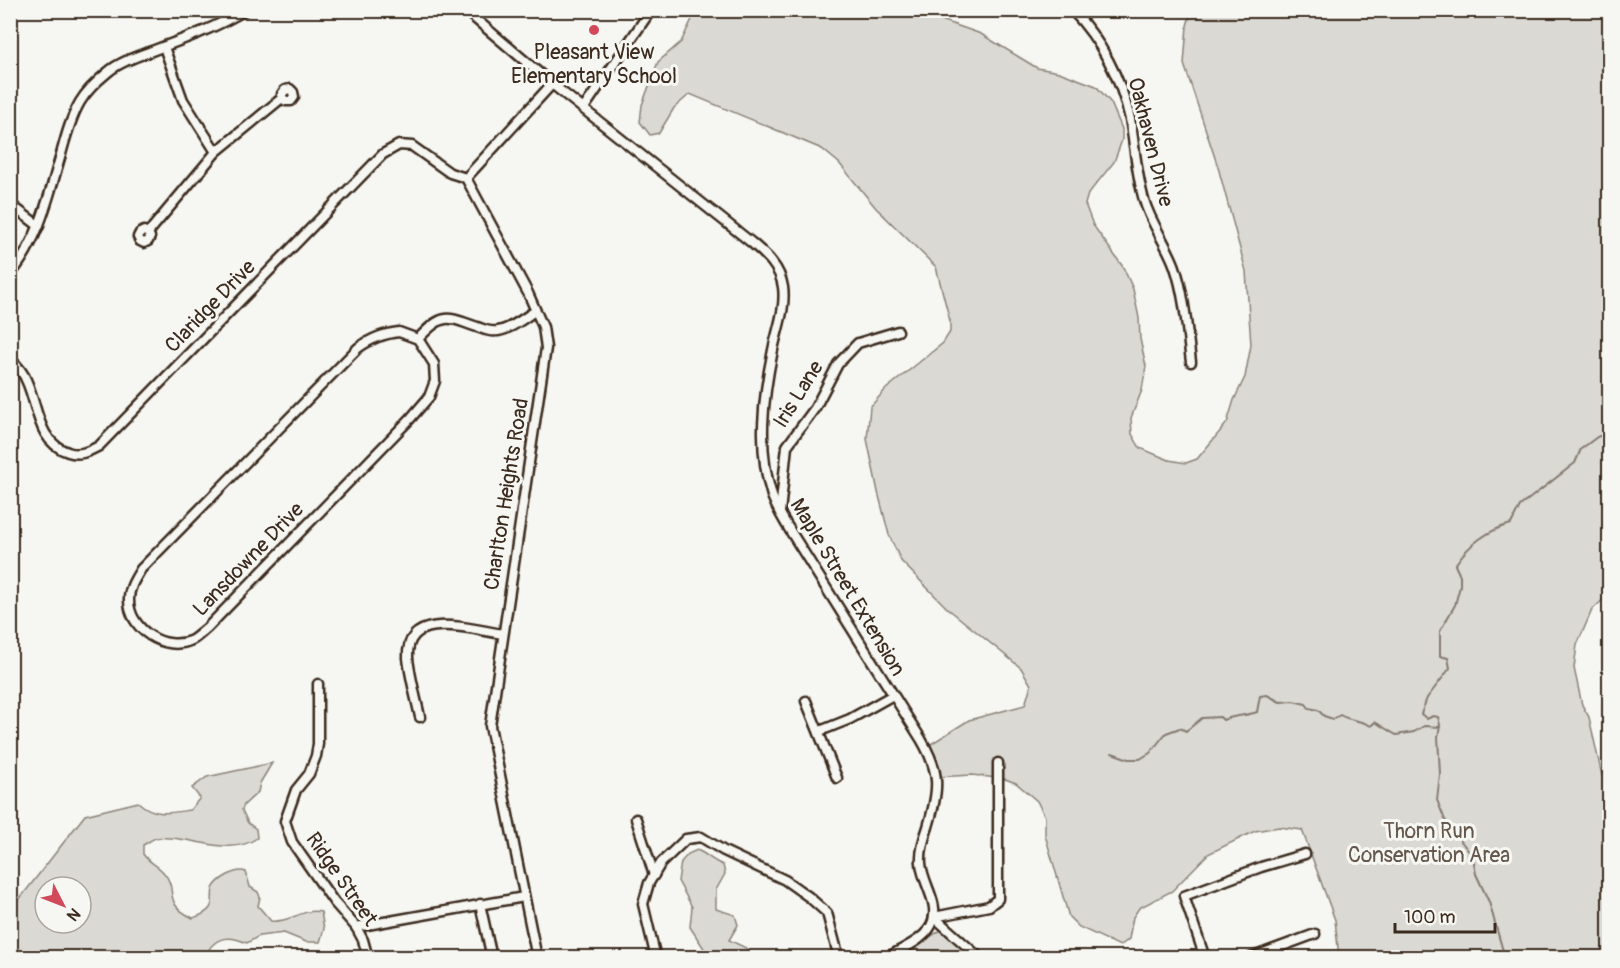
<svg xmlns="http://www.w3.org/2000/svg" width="1620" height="968" font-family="Pangolin,sans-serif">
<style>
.green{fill:#dad9d3;stroke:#8a8278;stroke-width:1.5;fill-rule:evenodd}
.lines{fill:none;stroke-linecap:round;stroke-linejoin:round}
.stream{stroke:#857a71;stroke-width:2}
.minor-casing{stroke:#3b2a1e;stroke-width:13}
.minor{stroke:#f6f6f2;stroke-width:8}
.poi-dot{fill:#d1495b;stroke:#f6f6f2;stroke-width:2}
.labels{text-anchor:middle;stroke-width:6;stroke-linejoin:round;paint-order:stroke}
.poi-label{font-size:21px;fill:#3b2a1e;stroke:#f6f6f2}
.street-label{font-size:21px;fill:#3b2a1e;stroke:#f6f6f2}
.park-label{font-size:21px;fill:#63564b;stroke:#f6f6f2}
</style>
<rect width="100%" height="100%" fill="#f6f6f2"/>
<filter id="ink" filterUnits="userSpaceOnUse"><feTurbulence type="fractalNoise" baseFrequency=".0167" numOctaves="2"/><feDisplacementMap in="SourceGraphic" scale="12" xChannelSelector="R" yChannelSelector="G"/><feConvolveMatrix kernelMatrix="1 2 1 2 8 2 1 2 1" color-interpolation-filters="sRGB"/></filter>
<g filter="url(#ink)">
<g class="green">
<path d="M696,11H933L944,21L981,34L1037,68L1059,72L1096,86L1111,103L1122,129V140L1114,162L1088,194L1085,204L1093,225L1123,267L1133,289L1139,318L1140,339L1146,366L1142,390L1131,418L1132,434L1140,448L1169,460L1186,463L1197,459L1227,423L1234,400L1245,377L1251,345L1246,271L1218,167L1184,64L1187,26L1191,11H1609V594L1592,610L1577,645L1574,668L1582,705L1589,717L1602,776L1609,785V957H1339L1335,920L1302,830L1279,827L1255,831L1208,854L1172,891L1139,908L1133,917L1129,939L1120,946L1079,927L1069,917L1045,835V817L1037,801L1016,783L1005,779L972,775L937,777L926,747L969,720L1025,705L1031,685L1021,668L947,608L901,561L889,535L878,492L867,439L870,407L886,389L943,343L950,332V321L936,267L876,208L839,163L822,149L690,94L674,108L659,133L650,135L640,122L642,105L658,62L681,42Z"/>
<path d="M272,763L260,783L258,792L244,805L242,810L248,823L256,829L257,838C232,856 197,839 170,838C166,838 160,837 156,838C152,839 147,843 143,845V854C149,863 158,865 164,873C179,890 161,903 193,918C199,916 206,914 210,908C214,902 211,896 213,889C217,879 237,868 246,872L250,887L258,892L260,897L258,906L271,921C290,923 302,908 321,912L324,929L320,942H306L284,933L259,936L247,943C228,934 213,937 205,957H11V910L85,815L138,802C155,817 169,813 190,810L200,798L192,788L207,777ZM45,887H81V923H45Z"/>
<path d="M697,850C707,854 712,861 723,865L725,874L716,890V909L735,915L738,925L729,940L746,948L751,957H706L705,950L690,927L692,907L678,881L681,862L688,854Z"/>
<path d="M941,930L949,933L973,957L896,958Z"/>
</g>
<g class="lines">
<g class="stream">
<path d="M1112,753L1129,759H1140L1150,753L1166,733L1180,728L1186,731L1202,718L1220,717L1223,720C1234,715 1246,716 1257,712L1260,696L1267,695L1280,702L1293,701L1306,704L1309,708L1318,710L1324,716L1333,719L1340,715C1350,721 1362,720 1371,726L1375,722L1396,735L1414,732L1424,726L1440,727"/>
<path d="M1505,958L1489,902L1476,874L1473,857L1445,820L1437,800L1440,774L1438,737L1440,725L1438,717L1433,716L1427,719L1421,714L1427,698L1450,668L1448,658L1440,656V631L1455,605L1460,586V576L1455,565C1468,545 1488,530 1511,524L1520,506L1575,463L1581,449L1597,437L1610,432"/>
</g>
<g class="minor-casing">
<g id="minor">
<path d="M465,10L552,84L752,243C766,255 780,267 783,287C786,308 777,330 773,350C763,397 757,449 772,496C777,509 784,521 791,532L921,739C941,773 939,790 928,827C924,838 920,851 921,863C922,882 939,902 933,921C928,939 901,949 886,958"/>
<path d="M1072,10C1101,40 1121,79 1130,119C1135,146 1136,173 1144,200C1151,224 1167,244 1175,267C1185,297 1187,330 1191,362"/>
<path d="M164,47L183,100L216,152"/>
<path d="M584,108L651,10"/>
<path d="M10,204L39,226"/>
<path d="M148,233L144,231L140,233L138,237L140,241L144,243L148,241L150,237L148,233L216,152L282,98V94L285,90L290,89L293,92L294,97L291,101H286L282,98"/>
<path d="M10,275C38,242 48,199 60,158C65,140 70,119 80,102C87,90 97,81 108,72C121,61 141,55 157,49C187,38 217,27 245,10"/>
<path d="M399,332L418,339L434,364L435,381L429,397L410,419L207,628C202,632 197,637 192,640C165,653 128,629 129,599C129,588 135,579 141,569L358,348C372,338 383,334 399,332Z"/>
<path d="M418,339C444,311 447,317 480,328C485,330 493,332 498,331C511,329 524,318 535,311"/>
<path d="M10,359C17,365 24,374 27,382C38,407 38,443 68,452C79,456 88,452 99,446L383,154L399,145L412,146L450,173L466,178"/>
<path d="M780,512L787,446L815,408L838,364L858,343L898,331"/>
<path d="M318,684V744L316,756L309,774L296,790L285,821L292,842L334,902L356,927L363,940L368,958"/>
<path d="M806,701L837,778"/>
<path d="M420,717C416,698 410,677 408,658C405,608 474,630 503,634"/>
<path d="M820,731L850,719L893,695"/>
<path d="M636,819L654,875"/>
<path d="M480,904L492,958"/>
<path d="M934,917L989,906L998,899V763"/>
<path d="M934,917L980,958"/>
<path d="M356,927L524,897"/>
<path d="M537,958L490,726L546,348L543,327L528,293L466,178L552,84"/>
<path d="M656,958L643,904L649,883L661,863L686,839L701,837L724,851L785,880L809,897L827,913L839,958"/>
<path d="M1205,958L1184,896L1261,867L1305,854"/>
<path d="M1250,958L1315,934"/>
</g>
</g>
<use href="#minor" class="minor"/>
</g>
</g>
<circle class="poi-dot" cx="594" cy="30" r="6"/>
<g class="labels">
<g class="poi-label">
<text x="594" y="59">Pleasant View<tspan x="594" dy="24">Elementary School</tspan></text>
</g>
<g class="street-label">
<text transform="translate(1151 142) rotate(76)" y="7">Oakhaven Drive</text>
<text transform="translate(210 306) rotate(-46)" y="7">Claridge Drive</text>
<text transform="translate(798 394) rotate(-58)" y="7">Iris Lane</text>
<text transform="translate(506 494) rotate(-81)" y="7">Charlton Heights Road</text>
<text transform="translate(248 559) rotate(-46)" y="7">Lansdowne Drive</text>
<text transform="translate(848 587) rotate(59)" y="7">Maple Street Extension</text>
<text transform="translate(342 879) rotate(55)" y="7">Ridge Street</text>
</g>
<g class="park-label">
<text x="1429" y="838">Thorn Run<tspan x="1429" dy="24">Conservation Area</tspan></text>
</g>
</g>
<rect width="1620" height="968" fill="none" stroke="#f6f6f2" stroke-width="36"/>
<rect x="18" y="18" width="1584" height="932" fill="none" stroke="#3b2a1e" stroke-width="2" filter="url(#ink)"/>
<g transform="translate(63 905) rotate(132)"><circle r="28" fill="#f6f6f2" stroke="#aba49d" stroke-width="1.5"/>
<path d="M0-4.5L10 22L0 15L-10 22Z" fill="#d1495b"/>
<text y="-9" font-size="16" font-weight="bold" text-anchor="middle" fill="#3b2a1e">N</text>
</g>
<path d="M1395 923v9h100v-9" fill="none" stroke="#3b2a1e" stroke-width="3"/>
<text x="1404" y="923" font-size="18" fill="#3b2a1e" stroke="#f6f6f2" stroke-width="4.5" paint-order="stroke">100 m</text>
</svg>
